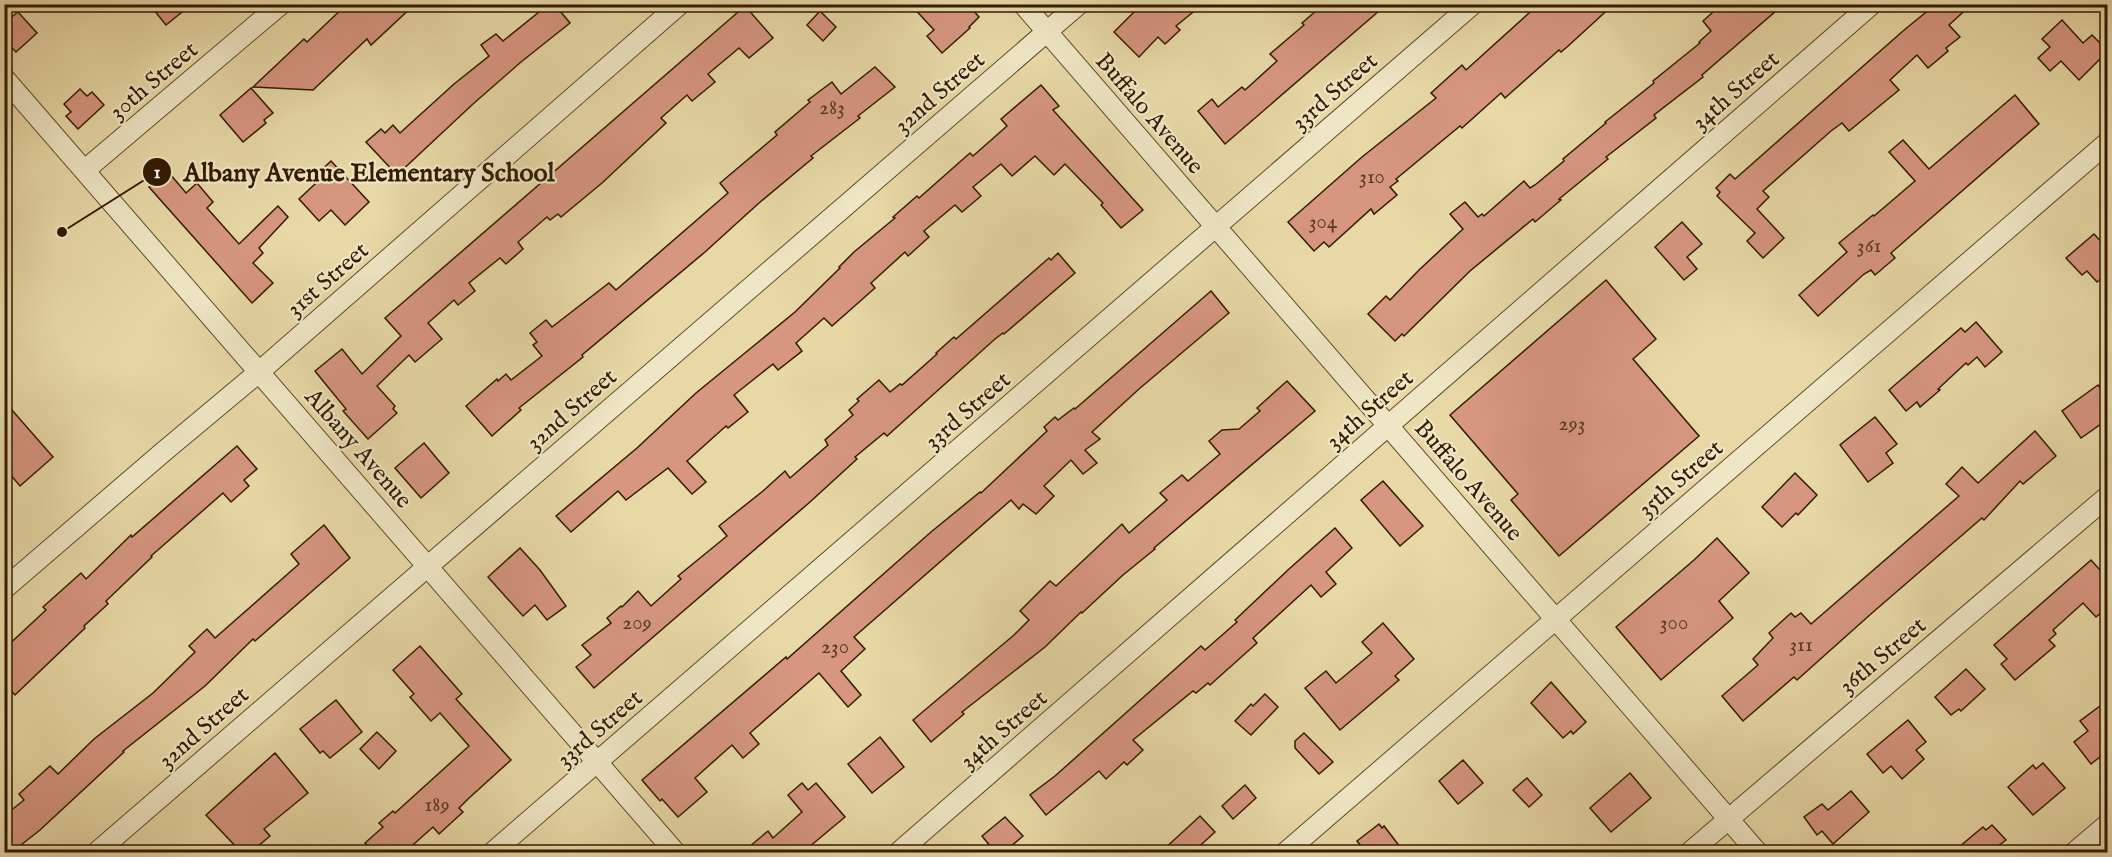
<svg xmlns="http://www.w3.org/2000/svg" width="2112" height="857" font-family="'IM FELL English',serif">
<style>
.building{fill:#d69680;stroke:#321b00;stroke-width:1.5}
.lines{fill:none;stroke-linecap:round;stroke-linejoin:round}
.street-casing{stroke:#5f4a2a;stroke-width:22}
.street{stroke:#efe6c5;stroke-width:20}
.labels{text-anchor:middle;stroke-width:4.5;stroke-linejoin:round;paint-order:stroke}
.number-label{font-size:21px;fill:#5b3a20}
.street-label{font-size:24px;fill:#321b00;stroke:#efe6c5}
.leader{fill:none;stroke:#321b00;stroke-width:2}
.callout-dot{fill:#321b00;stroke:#efe6c5;stroke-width:2}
.mark-label{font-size:18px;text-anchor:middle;font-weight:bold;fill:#fff}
.callout-label{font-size:26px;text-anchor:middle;font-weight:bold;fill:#321b00;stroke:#efe6c5;stroke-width:4.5;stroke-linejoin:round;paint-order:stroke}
</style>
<rect width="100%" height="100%" fill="#e7d8a6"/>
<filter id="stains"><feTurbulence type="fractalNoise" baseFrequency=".00333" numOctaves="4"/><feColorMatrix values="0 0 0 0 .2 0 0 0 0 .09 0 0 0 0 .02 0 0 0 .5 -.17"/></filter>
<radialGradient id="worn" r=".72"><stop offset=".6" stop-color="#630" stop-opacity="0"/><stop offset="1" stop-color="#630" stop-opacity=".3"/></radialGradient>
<g class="building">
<path d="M149,4H192L166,25Z"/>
<path d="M347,4H415L371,45L367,39L313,90L253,87L304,39L307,42Z"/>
<path d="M910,4H968L979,17L969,27L970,28L942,53L927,36L934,30Z"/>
<path d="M1142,4H1203L1176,26L1180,30L1165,44L1158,37L1139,57L1114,32Z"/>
<path d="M1324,4H1387L1225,144L1198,111L1212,99L1218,107L1242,87L1245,90L1277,61L1270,54L1304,25L1302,23Z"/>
<path d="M1539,4H1614L1567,47L1561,52L1559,50L1505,98L1501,93L1462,128L1460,126L1396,179L1398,181L1390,187L1397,195L1374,214L1371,209L1329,247L1324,242L1314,251L1288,222L1362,157L1436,98L1431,93L1462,65L1466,70Z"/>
<path d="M1722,4H1784L1702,75L1703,77L1654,115L1656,118L1606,157L1608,159L1559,199L1561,200L1535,222L1533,219L1470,271L1404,336L1402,334L1395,341L1368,314L1386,296L1390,300L1419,270L1463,229L1450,214L1465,202L1478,217L1482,214L1484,216L1524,181L1530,188L1535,185L1564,161L1563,159L1606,123L1605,122L1654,83L1653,81L1700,43L1699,42L1711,31L1703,21Z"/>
<path d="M1936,4H1972L1949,25L1960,37L1946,48L1948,51L1928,68L1917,55L1890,80L1899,90L1849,131L1842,123L1831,131L1763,191L1769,197L1757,209L1784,238L1763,258L1747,241L1755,233L1717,196L1720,192L1716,188L1730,174L1735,179L1903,31Z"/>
<path d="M555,5L570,23L521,62L473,104L397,175L366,142L381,129L385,133L393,125L400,133L454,84L489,56L481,45L496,34L503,41L544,8L547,11Z"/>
<path d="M745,6L773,38L749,58L739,48L708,74L715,82L692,101L687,95L661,118L666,123L602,183L561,217L558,214L550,220L547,217L518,242L523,249L506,264L500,258L469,283L475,291L458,305L454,300L428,323L442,339L415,362L409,355L377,386L395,406L393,409L397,413L368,439L343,411L346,409L315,371L342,349L362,374L401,336L385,318Z"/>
<path d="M820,11L836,27L823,41L807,25Z"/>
<path d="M18,12L37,33L16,52L4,39V23Z"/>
<path d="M2062,20L2083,43L2092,35L2108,51L2079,80L2061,61L2050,71L2038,58L2050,47L2042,39Z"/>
<path d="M875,67L895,87L858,116L860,118L811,156L813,158L759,203L705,252L582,355L583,357L519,408L521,410L492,436L466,406L497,379L498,381L506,374L511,380L542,356L533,345L537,342L530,333L546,320L552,327L609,283L616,290L728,193L720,183L777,135L775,132L810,102L808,100L832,82L841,94Z"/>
<path d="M1041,85L1059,106L1053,110L1143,210L1121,228L1101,205L1103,203L1065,164L1054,175L1035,156L1012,176L1001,164L973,187L981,196L962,212L955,205L924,231L929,237L908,256L905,252L871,283L875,288L832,326L824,318L796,343L802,351L778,370L773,364L734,395L748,412L728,428L726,426L687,461L706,482L692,494L668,468L626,500L618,491L571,532L556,516L637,448L696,393L795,312L840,268L839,267L854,252L895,218L893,217L917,196L919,198L970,153L973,156L1007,126L1001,119Z"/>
<path d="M251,88L273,113L264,120L266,123L243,142L220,115Z"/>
<path d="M80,89L87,96L92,92L104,105L78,129L66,116L71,112L64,104Z"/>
<path d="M2015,95L2039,124L1891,253L1895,258L1875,275L1871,270L1864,274L1818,316L1799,295L1847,252L1839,243L1873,215L1874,216L1915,181L1889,152L1903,140L1929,169Z"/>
<path d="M331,161L369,202L345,225L331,210L319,221L299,199L315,184L311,180Z"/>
<path d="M165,168L186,193L197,183L213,202L207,208L239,244L278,206L288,217L259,248L263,253L253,263L273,283L252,303L149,187L154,183L151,179Z"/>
<path d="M1682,222L1702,244L1687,257L1697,269L1684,280L1655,247Z"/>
<path d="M2094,234L2108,249V273L2097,282L2087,271L2082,275L2066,258Z"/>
<path d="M1058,253L1075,273L1004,334L1003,333L995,339L887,436L884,433L855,457L857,459L810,502L594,688L576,667L591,655L582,645L611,623L607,618L621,606L622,607L638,591L651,606L681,579L678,576L727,536L719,526L763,491L785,471L790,478L828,445L825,440L853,415L849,410L859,401L857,399L879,380L890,392L900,384L902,385L937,354L936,353L954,337L956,339L1049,258L1051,260Z"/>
<path d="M1606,280L1656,339L1633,359L1699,436L1559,556L1511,500L1518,494L1450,415Z"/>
<path d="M1211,291L1229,313L1139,389L1092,432L1100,439L1085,450L1097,463L1083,474L1071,460L1044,486L1054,496L1036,514L1023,504L1019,509L1011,500L854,637L865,649L841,671L861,695L848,707L819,673L750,733L759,744L743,758L732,745L695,778L707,792L678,817L662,799L660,801L642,780L786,657L787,659L931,532L980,492L981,493L1047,431L1044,427L1055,417L1058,420L1074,408L1075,409Z"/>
<path d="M1976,322L2002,352L1985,367L1977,357L1968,365L1966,363L1938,389L1940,390L1920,407L1917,402L1906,411L1889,390L1961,328L1965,332Z"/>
<path d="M1287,381L1315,411L1154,548L1155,549L1123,575L1082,613L1081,612L1045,647L962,712L964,714L931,742L913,720L1014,635L1029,620L1020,611L1050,581L1056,586L1122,524L1129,533L1167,500L1160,493L1182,475L1188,481L1220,454L1209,441L1222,430L1239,429L1260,411L1257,408Z"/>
<path d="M2098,385L2108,398V419L2081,438L2062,411Z"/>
<path d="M4,401L53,457L20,486L4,467Z"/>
<path d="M1875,417L1897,444L1886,453L1893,463L1868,482L1840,445Z"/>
<path d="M2035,431L2056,456L2023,484L2020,481L1984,520L1982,518L1872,613L1797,680L1794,677L1743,721L1722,696L1758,665L1753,659L1773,638L1769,633L1791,613L1795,617L1801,613L1811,624L1959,496L1946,484L1962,467L1978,483Z"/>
<path d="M424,443L449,473L421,498L395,468Z"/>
<path d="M237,446L257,469L244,480L249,486L231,502L223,493L151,556L152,557L106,601L108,604L84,626L85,628L15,695L4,683V649L46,610L43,607L81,573L86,579L131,535L132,537Z"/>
<path d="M1795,473L1817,495L1798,515L1796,513L1782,527L1762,507Z"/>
<path d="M1383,481L1423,526L1400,546L1361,500Z"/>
<path d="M324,525L350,558L255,641L253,639L205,686L123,751L124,752L40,830L12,852H4V816L24,800L19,794L50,766L58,774L94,739L153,693L195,652L189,646L207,629L215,638L299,564L291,554Z"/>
<path d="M1335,528L1352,548L1326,572L1336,584L1321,597L1311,585L1253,638L1257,643L1210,685L1208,683L1196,693L1193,691L1133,740L1143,750L1127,765L1124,762L1106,779L1099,771L1046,815L1030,795L1055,776L1201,646L1205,650L1237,622L1235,620L1289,569Z"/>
<path d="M1717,538L1749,573L1719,601L1733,618L1661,680L1616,627L1694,560Z"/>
<path d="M520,548L540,570L566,606L547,620L535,605L523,616L488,577Z"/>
<path d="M2091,560L2108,579V607L2096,617L2083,603L2053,630L2056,634L2049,640L2055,646L2015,680L2001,664L2007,659L1994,645Z"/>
<path d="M1383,623L1414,659L1395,676L1399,680L1340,730L1305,688L1326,671L1336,683L1372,653L1362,642Z"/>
<path d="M420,646L462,694L456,699L511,760L468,799L459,808L463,812L439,834L433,827L405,852H374L365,843L383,827L379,823L393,811L395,813L469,746L440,713L431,721L410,697L414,694L393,670Z"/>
<path d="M1966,669L1985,689L1961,711L1959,709L1951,715L1935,697Z"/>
<path d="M1551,682L1586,722L1573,734L1571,731L1563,738L1531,703Z"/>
<path d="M1265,694L1278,707L1251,735L1235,721L1251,704L1253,706Z"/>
<path d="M336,700L362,732L330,758L323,751L320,753L300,729Z"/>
<path d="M2100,706L2108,716V756L2105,753L2091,764L2074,742L2088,731L2080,721Z"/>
<path d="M1908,720L1926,742L1916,750L1924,759L1902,779L1891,766L1883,773L1867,754Z"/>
<path d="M377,732L396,751L379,769L360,749Z"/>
<path d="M1304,733L1333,762L1319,774L1295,748V741Z"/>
<path d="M880,737L904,767L872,793L848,764Z"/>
<path d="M275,753L308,793L264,829L270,836L251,852H241L206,815Z"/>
<path d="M1463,760L1483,783L1458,804L1439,781Z"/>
<path d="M2043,763L2065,788L2033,815L2008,787L2033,765L2036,769Z"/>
<path d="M1630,773L1651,798L1611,832L1590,808Z"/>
<path d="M1527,778L1542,795L1529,807L1513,790Z"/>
<path d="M802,783L808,790L816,783L845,817L803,852H743L768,831L773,838L802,812L788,795Z"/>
<path d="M1245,785L1256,798L1233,819L1222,806Z"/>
<path d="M1851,791L1869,812L1833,844L1822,831L1817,835L1804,817L1822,804L1828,810Z"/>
<path d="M1200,816L1215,832L1193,852H1161Z"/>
<path d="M1005,817L1023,836L1004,852H995L982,836Z"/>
<path d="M1379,824L1382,828L1384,826L1404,852H1366L1357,841Z"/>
<path d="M1992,825L2006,840L1990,852H1953L1983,827L1986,830Z"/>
</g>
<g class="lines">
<g class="street-casing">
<g id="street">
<path d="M1023,4L1757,852"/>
<path d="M4,78L675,852"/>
<path d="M85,170L281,4"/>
<path d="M4,589L162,453L259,372L680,4"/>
<path d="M97,852L1079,4"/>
<path d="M493,852L1473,4"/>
<path d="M899,852L1872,4"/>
<path d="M1286,852L2108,142"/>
<path d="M1690,852L2108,496"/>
<path d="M2075,852L2108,824"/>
</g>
</g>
<use href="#street" class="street"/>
</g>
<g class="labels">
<g class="number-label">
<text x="832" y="114">283</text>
<text x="1372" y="183">310</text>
<text x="1323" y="228">304</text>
<text x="1869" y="252">361</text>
<text x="1572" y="430">293</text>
<text x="637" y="629">209</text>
<text x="1674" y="629">300</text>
<text x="1801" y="651">311</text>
<text x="835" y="653">230</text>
<text x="437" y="811">189</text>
</g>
<g class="street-label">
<text transform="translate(153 80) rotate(-40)" y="8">30th Street</text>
<text transform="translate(1735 90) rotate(-41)" y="8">34th Street</text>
<text transform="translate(1334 91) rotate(-41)" y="8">33rd Street</text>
<text transform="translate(939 92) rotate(-41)" y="8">32nd Street</text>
<text transform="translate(1150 113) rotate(49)" y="8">Buffalo Avenue</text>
<text transform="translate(327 279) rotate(-41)" y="8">31st Street</text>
<text transform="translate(571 409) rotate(-41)" y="8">32nd Street</text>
<text transform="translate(1369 409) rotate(-41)" y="8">34th Street</text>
<text transform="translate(967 410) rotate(-41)" y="8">33rd Street</text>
<text transform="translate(359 448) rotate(49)" y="8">Albany Avenue</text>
<text transform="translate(1680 478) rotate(-41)" y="8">35th Street</text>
<text transform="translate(1469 480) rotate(49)" y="8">Buffalo Avenue</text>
<text transform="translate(1882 655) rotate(-40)" y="8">36th Street</text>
<text transform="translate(203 727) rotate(-41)" y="8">32nd Street</text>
<text transform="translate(599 728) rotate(-41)" y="8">33rd Street</text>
<text transform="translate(1003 729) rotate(-41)" y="8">34th Street</text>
</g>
</g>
<path class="leader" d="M62 232L157 172"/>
<g class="callout-dot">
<circle cx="62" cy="232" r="6"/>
<circle cx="157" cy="172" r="15"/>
</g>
<g class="mark-label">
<text x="157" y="178">1</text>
</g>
<g class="callout-label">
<text x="369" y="181">Albany Avenue Elementary School</text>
</g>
<rect width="2112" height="857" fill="none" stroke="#e7d8a6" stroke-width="24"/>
<rect x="6" y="6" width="2100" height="845" fill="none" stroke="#321b00" stroke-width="3"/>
<rect x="12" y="12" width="2088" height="833" fill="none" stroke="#321b00" stroke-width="1.5"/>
<rect width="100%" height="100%" filter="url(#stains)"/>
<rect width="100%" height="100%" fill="url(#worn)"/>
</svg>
